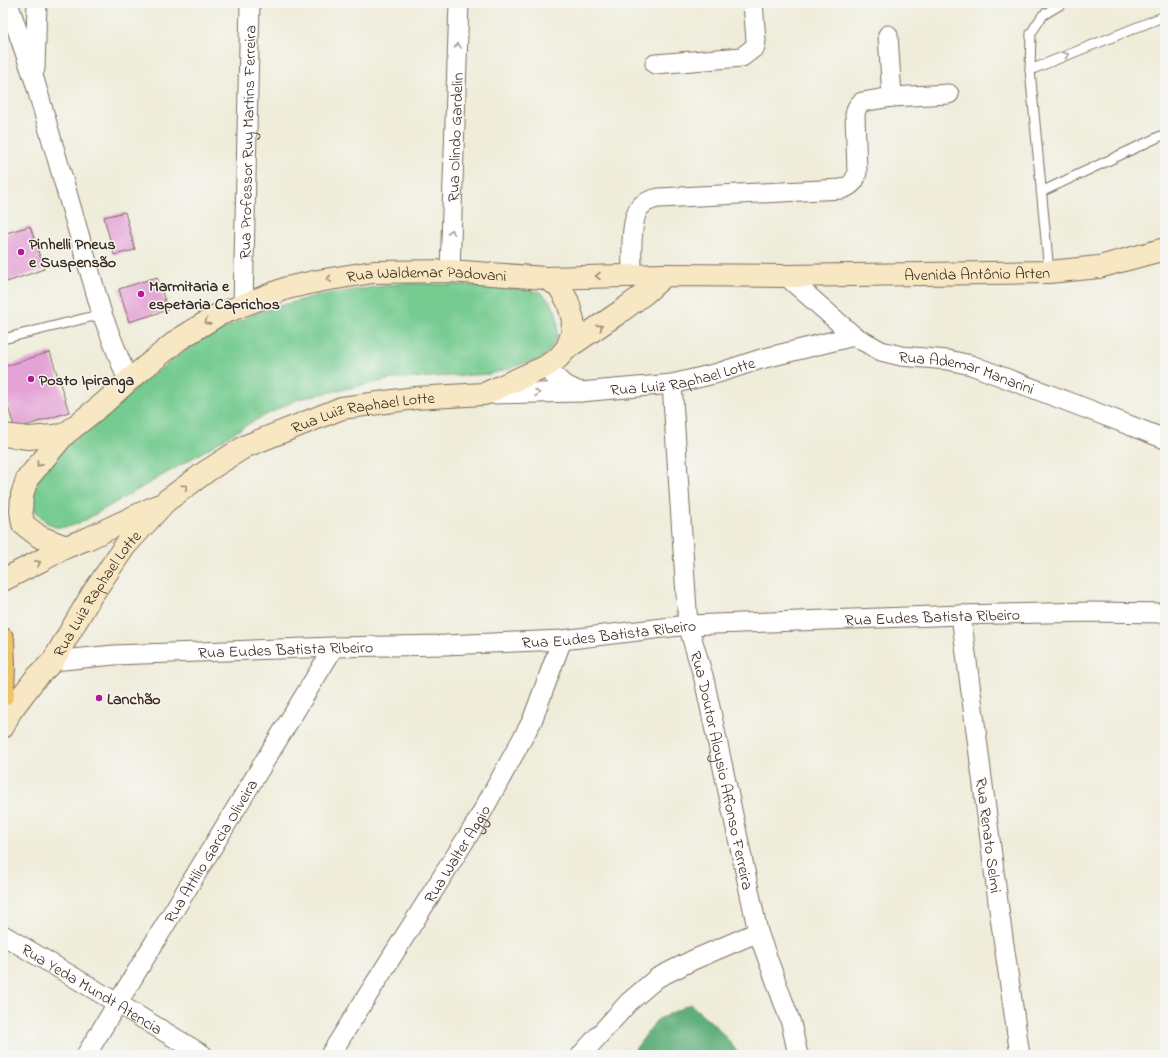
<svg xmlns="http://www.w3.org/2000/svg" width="1168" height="1058" font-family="'Indie Flower',sans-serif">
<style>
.green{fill:#74cb90;stroke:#587a57}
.forest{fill:#5faf7a;stroke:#4d6c4c}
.building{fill:#e4a2d6}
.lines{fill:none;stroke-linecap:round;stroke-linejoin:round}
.lane-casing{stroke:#7a6e5f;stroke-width:11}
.street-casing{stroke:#7a6e5f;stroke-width:21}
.secondary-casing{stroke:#7a6e5f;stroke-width:24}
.primary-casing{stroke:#7a6e5f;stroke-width:24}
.lane{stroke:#fff;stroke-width:9}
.street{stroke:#fff;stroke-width:19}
.secondary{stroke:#f8e7c3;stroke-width:22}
.primary{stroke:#eec469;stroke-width:22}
.oneway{stroke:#a79f9a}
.oneway2{stroke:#9a8870}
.poi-dot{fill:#b5179e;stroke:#f6f6f2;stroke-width:1.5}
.labels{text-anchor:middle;stroke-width:3;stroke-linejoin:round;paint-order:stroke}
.street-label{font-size:16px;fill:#3b2a1e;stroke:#f6f6f2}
.poi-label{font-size:16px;font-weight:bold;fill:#3b2a1e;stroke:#f6f6f2;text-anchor:start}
</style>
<rect width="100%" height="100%" fill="#f6f6f2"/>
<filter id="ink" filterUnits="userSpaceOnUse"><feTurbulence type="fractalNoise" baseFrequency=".025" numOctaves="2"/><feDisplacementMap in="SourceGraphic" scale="8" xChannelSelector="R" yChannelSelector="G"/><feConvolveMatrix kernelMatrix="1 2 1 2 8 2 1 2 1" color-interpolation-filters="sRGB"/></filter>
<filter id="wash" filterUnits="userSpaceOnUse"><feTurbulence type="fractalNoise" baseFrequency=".012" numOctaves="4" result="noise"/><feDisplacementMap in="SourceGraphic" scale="16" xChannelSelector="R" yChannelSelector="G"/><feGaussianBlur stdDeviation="0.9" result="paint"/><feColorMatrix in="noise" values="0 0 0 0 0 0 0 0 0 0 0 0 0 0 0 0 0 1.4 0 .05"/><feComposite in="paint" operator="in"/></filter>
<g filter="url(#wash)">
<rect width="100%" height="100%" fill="#efecd9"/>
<path class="green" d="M404,283L497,286L540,292L550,301L556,312L558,324L557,337L551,348L543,358L490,374L392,379L298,399L252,422L196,456L80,523L67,527H55L46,522L35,511L32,496L37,482L56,455L140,384L195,343L258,312L319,295Z"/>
<path class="forest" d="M690,1004L717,1027L740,1055H631L657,1020Z"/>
<g id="blocks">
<g class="building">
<path d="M125,212L135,250L114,255L104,217Z"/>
<path d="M30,226L44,269L7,282L3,270V234Z"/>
<path d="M157,277L168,310L129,322L119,289Z"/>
<path d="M50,352L69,412L15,429L3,391V367Z"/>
</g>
</g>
</g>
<g filter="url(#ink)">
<use href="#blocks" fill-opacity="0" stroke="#7a6e5f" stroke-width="1"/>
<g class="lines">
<g class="lane-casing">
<g id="lane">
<path d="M1030,70L1165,16"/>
<path d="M1041,192L1165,134"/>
<path d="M1049,272L1030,70L1031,33L1043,15L1063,3"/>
<path d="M3,339L102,314"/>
</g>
</g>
<g class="street-casing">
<g id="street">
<path d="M8,3L35,82L102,314L128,381"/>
<path d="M888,35L892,97"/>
<path d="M655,64L742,57L755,47L756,40L753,3"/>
<path d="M35,69L37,3"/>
<path id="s1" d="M450,271L459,3"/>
<path d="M632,276C632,259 629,216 642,205C647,201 653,199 659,198L842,189C851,186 856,181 857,172L855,115C856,109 857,106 862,102L892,97L949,94"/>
<path id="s2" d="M786,276L854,336L881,351L901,356L948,360L971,365L1077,405L1165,439"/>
<path id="s3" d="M243,305L250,3"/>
<path d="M545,367L563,384L580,392"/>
<path id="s4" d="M672,384L688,625L704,679L758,932L791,1023L798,1055"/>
<path id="s5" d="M488,394L580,392L672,384L718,373L761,359L854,336"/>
<path id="s6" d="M961,615L1000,917L1020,1055"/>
<path id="s7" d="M53,661L114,655L334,647L445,645L562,640L688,625L961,615L1093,612L1165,613"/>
<path id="s8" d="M3,935L117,1003L203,1055"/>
<path id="s9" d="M86,1055L334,647"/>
<path id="s10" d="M330,1055L476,823L532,721L562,640"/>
<path d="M581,1055L629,1002L657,978L693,960L758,932"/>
</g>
</g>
<g class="secondary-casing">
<g id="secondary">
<path d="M545,278L559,286L568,302L573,320L572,334L567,348"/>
<path id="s11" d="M3,435L29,438L64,435L104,403L128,381L178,340L218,315L287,288L318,281L373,272L450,271L545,278L665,275L786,276L1049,272L1099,267L1165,249"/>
<path d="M64,435L27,479L22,495L21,511L23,524L40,537L66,547"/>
<path d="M3,580L42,560L66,547L89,538L157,506"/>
<path id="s12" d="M3,727L10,712L22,696L35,679L53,661L91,596L125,546L166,501L207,471L246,446L342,408L415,398L484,394L545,367L558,358L567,348L620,312L644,294L665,275"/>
</g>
</g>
<g class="primary-casing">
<path id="primary" d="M3,639L4,665L3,695"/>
</g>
<use href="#lane" class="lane"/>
<use href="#street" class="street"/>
<use href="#secondary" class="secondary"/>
<use href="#primary" class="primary"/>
</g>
<defs><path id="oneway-chevron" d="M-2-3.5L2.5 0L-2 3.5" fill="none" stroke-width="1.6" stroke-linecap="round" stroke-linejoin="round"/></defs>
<g class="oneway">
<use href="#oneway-chevron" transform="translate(458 46) rotate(-88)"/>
<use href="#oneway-chevron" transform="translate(1066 55) rotate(-22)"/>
<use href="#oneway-chevron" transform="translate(451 232) rotate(-88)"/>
<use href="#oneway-chevron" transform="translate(537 393) rotate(-1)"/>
</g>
<g class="oneway2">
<use href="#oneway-chevron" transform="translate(598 276) rotate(179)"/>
<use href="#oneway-chevron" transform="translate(329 279) rotate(171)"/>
<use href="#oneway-chevron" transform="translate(207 322) rotate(148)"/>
<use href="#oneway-chevron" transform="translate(600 327) rotate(-34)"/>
<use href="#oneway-chevron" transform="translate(39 464) rotate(129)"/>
<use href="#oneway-chevron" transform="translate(185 487) rotate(-37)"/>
<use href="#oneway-chevron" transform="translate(38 563) rotate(-27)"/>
</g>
</g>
<g class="poi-dot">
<circle cx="21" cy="252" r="4"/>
<circle cx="141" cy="294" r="4"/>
<circle cx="31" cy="379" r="4"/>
<circle cx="99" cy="698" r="4"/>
</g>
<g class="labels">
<g class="street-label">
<text dy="6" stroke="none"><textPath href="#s1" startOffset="134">Rua Olindo Gardelin</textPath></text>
<text dy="6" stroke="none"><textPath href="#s3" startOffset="163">Rua Professor Ruy Martins Ferreira</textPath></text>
<text dy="6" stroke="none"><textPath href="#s11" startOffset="1023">Avenida Antônio Arten</textPath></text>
<text dy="6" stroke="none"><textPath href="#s11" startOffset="472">Rua Waldemar Padovani</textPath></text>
<text dy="6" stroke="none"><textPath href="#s2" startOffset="210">Rua Ademar Manarini</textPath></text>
<text dy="6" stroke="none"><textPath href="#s5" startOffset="196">Rua Luiz Raphael Lotte</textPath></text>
<text dy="6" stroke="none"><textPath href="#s12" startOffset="500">Rua Luiz Raphael Lotte</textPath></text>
<text dy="6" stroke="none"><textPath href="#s12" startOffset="164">Rua Luiz Raphael Lotte</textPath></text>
<text dy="6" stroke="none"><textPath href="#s7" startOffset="881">Rua Eudes Batista Ribeiro</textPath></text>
<text dy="6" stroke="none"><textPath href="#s7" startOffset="557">Rua Eudes Batista Ribeiro</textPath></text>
<text dy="6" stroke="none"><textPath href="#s7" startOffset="233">Rua Eudes Batista Ribeiro</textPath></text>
<text dy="6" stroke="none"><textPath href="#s4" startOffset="391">Rua Doutor Aloysio Affonso Ferreira</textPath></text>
<text dy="6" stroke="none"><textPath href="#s6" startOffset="222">Rua Renato Selmi</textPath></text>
<text dy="6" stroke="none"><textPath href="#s9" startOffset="239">Rua Attilio Garcia Oliveira</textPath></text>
<text dy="6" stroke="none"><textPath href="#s10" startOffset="238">Rua Walter Aggio</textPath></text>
<text dy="6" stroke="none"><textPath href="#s8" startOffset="104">Rua Yeda Mundt Atencia</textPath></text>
</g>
<g class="poi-label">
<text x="29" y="249">Pinhelli Pneus<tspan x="29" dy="18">e Suspensão</tspan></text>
<text x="149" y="291">Marmitaria e<tspan x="149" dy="18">espetaria Caprichos</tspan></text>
<text x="39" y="385">Posto Ipiranga</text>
<text x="107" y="704">Lanchão</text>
</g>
</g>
<rect width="1168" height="1058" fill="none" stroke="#f6f6f2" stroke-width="16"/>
</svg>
